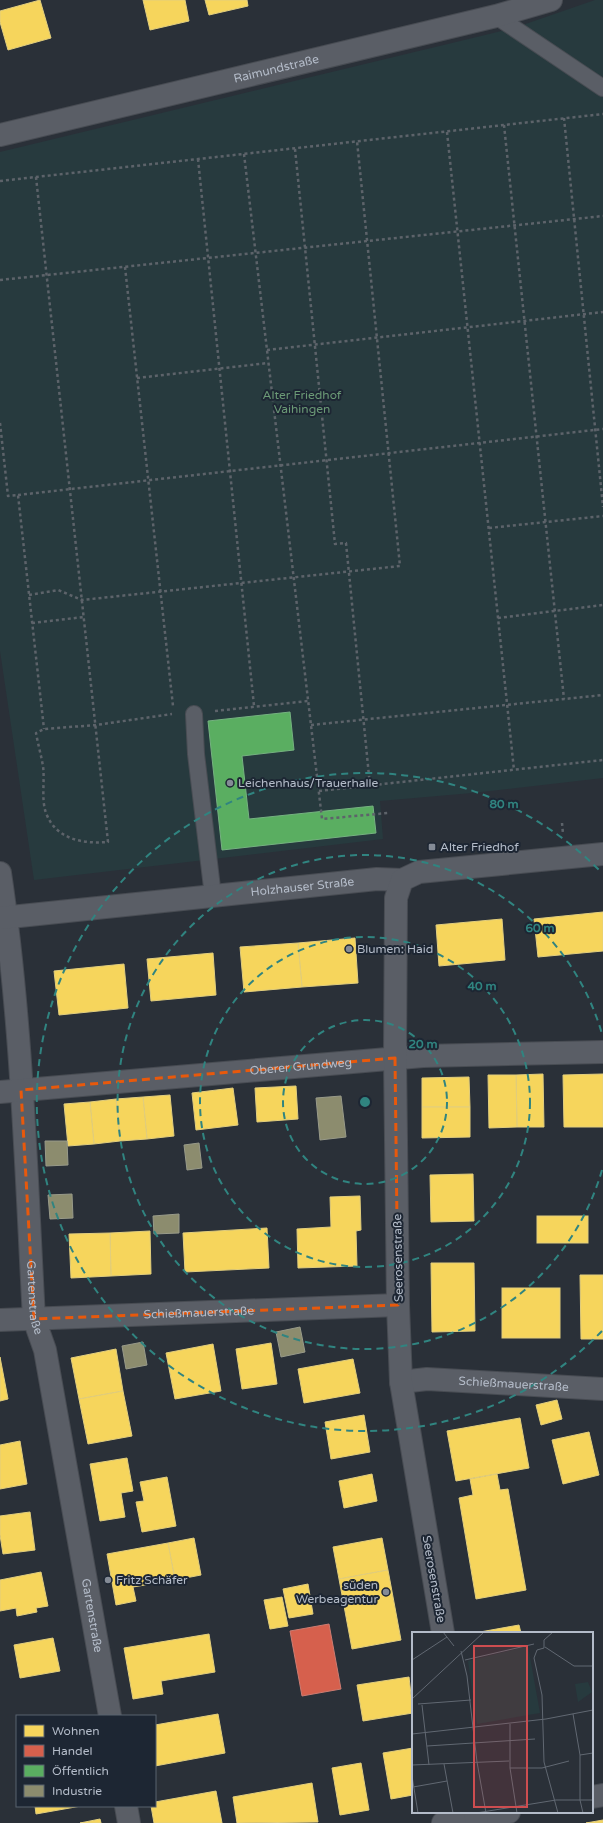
<svg xmlns="http://www.w3.org/2000/svg" width="603" height="1823" font-family="'Varela Round',sans-serif">
<style>
.green{fill:#273a3e}
.homes{fill:#f6d55c;stroke:#e2ce7d}
.shops{fill:#d6604d;stroke:#cc7c72}
.public{fill:#5aae61;stroke:#75b280}
.industry{fill:#8c8c6e;stroke:#989a89}
.lines{fill:none;stroke-linecap:round;stroke-linejoin:round}
.service-casing{stroke:#484c53;stroke-width:18}
.minor-casing{stroke:#484c53;stroke-width:24}
.tertiary-casing{stroke:#484c53;stroke-width:24}
.path{stroke:#5d636a;stroke-width:2.5;stroke-dasharray:3 3;stroke-linecap:butt}
.service{stroke:#5a5e66;stroke-width:16}
.minor{stroke:#5a5e66;stroke-width:22}
.tertiary{stroke:#5a5e66;stroke-width:22}
.marked{fill:none;stroke:#e8590c;stroke-width:3;stroke-dasharray:8 5;stroke-linejoin:round}
.ring{fill:none;stroke:#308480;stroke-width:2;stroke-dasharray:7 5}
.poi-dot{fill:#848b96;stroke:#1d2633;stroke-width:1.5}
.labels{text-anchor:middle;stroke-width:4;stroke-linejoin:round;paint-order:stroke}
.street-label{font-size:12px;fill:#b4bcc9;stroke:#1d2633}
.park-label{font-size:12px;fill:#6b9a76;stroke:#1d2633}
.poi-label{font-size:12px;fill:#b4bcc9;stroke:#1d2633;text-anchor:start}
.inset-road{fill:none;stroke:#616872;stroke-width:1}
.view{fill:#ce4d50;fill-opacity:0.15;stroke:#ce4d50;stroke-width:2}
.inset-edge{fill:none;stroke:#b4bcc9;stroke-width:2}
.centre{fill:#308480;stroke:#1d2633;stroke-width:2}
.ring-label{font-size:12px;text-anchor:middle;font-weight:bold;fill:#308480;stroke:#1d2633;stroke-width:4;stroke-linejoin:round;paint-order:stroke}
</style>
<rect width="100%" height="100%" fill="#2a3038"/>
<path class="green" d="M595,0H603V778L472,793L380,801L383,839L34,880L0,651V152L514,28Z"/>
<g class="homes">
<path d="M40,0L51,38L8,50L0,22V11Z"/>
<path d="M143,0H185L189,21L150,30Z"/>
<path d="M205,0H247L248,6L209,15Z"/>
<path d="M603,912V951L538,957L534,919Z"/>
<path d="M502,919L505,960L439,966L436,925Z"/>
<path d="M355,938L358,983L302,987L298,943Z"/>
<path d="M298,943L302,987L244,992L240,947Z"/>
<path d="M213,953L216,995L151,1001L147,959Z"/>
<path d="M124,964L128,1008L59,1015L54,971Z"/>
<path d="M543,1074L544,1127H517L516,1075Z"/>
<path d="M603,1074V1127H564L563,1075Z"/>
<path d="M488,1075H516L517,1127L489,1128Z"/>
<path d="M469,1077L470,1107H422V1078Z"/>
<path d="M296,1086L298,1119L257,1122L255,1088Z"/>
<path d="M233,1088L238,1125L196,1130L192,1093Z"/>
<path d="M170,1095L174,1136L147,1139L143,1097Z"/>
<path d="M143,1097L147,1139L120,1141L116,1099Z"/>
<path d="M116,1099L120,1141L94,1144L90,1102Z"/>
<path d="M90,1102L94,1144L68,1146L64,1104Z"/>
<path d="M422,1107H470V1137L422,1138Z"/>
<path d="M473,1174L474,1221L431,1222L430,1175Z"/>
<path d="M360,1196L361,1230L356,1231L357,1266L298,1268L297,1229L331,1227L330,1197Z"/>
<rect x="537" y="1216" width="51" height="27"/>
<path d="M267,1228L269,1268L185,1272L183,1233Z"/>
<path d="M150,1231L151,1274L111,1276L110,1233Z"/>
<path d="M110,1233L111,1276L71,1278L69,1234Z"/>
<path d="M431,1263H474L475,1331L432,1332Z"/>
<path d="M580,1275H603V1339H581Z"/>
<rect x="502" y="1288" width="58" height="50"/>
<path d="M271,1343L277,1384L242,1389L236,1349Z"/>
<path d="M213,1344L221,1391L175,1399L166,1353Z"/>
<path d="M116,1349L123,1391L79,1399L71,1358Z"/>
<path d="M0,1357L8,1399L0,1401Z"/>
<path d="M353,1359L360,1393L304,1403L298,1369Z"/>
<path d="M123,1391L132,1436L88,1444L79,1399Z"/>
<path d="M557,1400L562,1419L541,1425L536,1405Z"/>
<path d="M364,1415L370,1452L331,1459L325,1422Z"/>
<path d="M520,1418L529,1468L456,1481L447,1431Z"/>
<path d="M589,1432L599,1475L563,1484L552,1440Z"/>
<path d="M20,1441L27,1484L0,1489V1445Z"/>
<path d="M127,1458L133,1491L121,1493L125,1517L100,1521L90,1464Z"/>
<path d="M372,1474L377,1501L344,1508L339,1481Z"/>
<path d="M497,1474L500,1490L508,1489L526,1590L476,1599L459,1498L473,1495L470,1479Z"/>
<path d="M167,1477L176,1526L142,1532L136,1502L144,1501L140,1482Z"/>
<path d="M30,1512L35,1550L3,1554L0,1535V1516Z"/>
<path d="M194,1538L201,1575L175,1580L168,1543Z"/>
<path d="M382,1538L388,1570L339,1579L333,1547Z"/>
<path d="M168,1543L175,1580L133,1587L136,1601L116,1605L107,1554Z"/>
<path d="M388,1570L401,1640L352,1649L339,1579Z"/>
<path d="M41,1572L48,1606L36,1608L37,1612L17,1616L16,1608L0,1611V1580Z"/>
<path d="M308,1584L313,1614L289,1618L283,1589Z"/>
<path d="M282,1597L288,1626L270,1629L264,1600Z"/>
<path d="M519,1625L521,1633H480V1632Z"/>
<path d="M209,1634L215,1672L161,1681L163,1694L133,1699L124,1648Z"/>
<path d="M53,1638L60,1671L20,1678L14,1645Z"/>
<path d="M409,1677L413,1713L363,1721L357,1685Z"/>
<path d="M218,1714L225,1753L155,1766V1725Z"/>
<path d="M413,1748V1795L391,1799L383,1753Z"/>
<path d="M361,1763L369,1810L340,1815L332,1768Z"/>
<path d="M312,1783L318,1822L237,1823L233,1797Z"/>
<path d="M216,1791L222,1823H154L151,1806H155V1802Z"/>
<path d="M35,1806H81L36,1814Z"/>
<path d="M100,1819L101,1823H80Z"/>
<path d="M603,1820V1823H586Z"/>
</g>
<path class="shops" d="M329,1624L341,1689L302,1696L290,1631Z"/>
<path class="public" d="M290,712L294,750L242,756L249,819L373,806L376,833L222,850L208,721Z"/>
<g class="industry">
<path d="M341,1096L346,1137L320,1140L316,1098Z"/>
<path d="M45,1141H67L68,1165L46,1166Z"/>
<path d="M199,1143L202,1168L187,1170L184,1145Z"/>
<path d="M72,1194L73,1218L50,1219L48,1195Z"/>
<path d="M179,1214V1233L154,1234L153,1216Z"/>
<path d="M300,1327L305,1352L281,1357L276,1332Z"/>
<path d="M143,1342L147,1365L126,1369L122,1346Z"/>
</g>
<g class="lines">
<g class="service-casing">
<g id="service">
<path d="M496,16L603,88"/>
<path d="M194,714L196,754L213,896"/>
</g>
</g>
<g class="minor-casing">
<g id="minor">
<path id="s1" d="M0,135L496,16L551,0"/>
<path id="s2" d="M0,873C22,1020 26,1171 34,1319L45,1350L110,1716"/>
<path id="s3" d="M0,918L377,879L402,880"/>
<path id="s4" d="M0,1092L423,1056L603,1052"/>
<path id="s5" d="M0,1320L398,1305"/>
<path id="s6" d="M401,1382L427,1379L603,1389"/>
<path d="M592,1797L603,1795"/>
<path d="M126,1806L129,1823"/>
<path d="M443,1823L509,1812"/>
</g>
</g>
<g class="tertiary-casing">
<g id="tertiary">
<path d="M443,1633L401,1382L398,1305L395,1058L396,898L402,880L419,872L603,854"/>
<path d="M475,1812L477,1823"/>
</g>
</g>
<g class="path">
<path d="M564,118L603,507"/>
<path d="M504,125L564,699"/>
<path d="M447,132L514,770"/>
<path d="M295,149L335,544L346,543L370,786"/>
<path d="M244,154L322,819L388,813"/>
<path d="M198,159L254,706"/>
<path d="M36,177C60,399 84,620 108,842C84,844 56,840 46,813C41,799 45,781 43,766C41,755 38,744 36,733L44,729L96,725L172,714"/>
<path d="M0,181L603,114"/>
<path d="M125,267L173,706"/>
<path d="M0,280L603,216"/>
<path d="M267,350L603,312"/>
<path d="M137,378L268,363"/>
<path d="M0,423L8,496L18,495L44,729"/>
<path d="M18,495L603,429"/>
<path d="M489,528L603,516"/>
<path d="M29,595L58,590L82,600L400,566L357,141"/>
<path d="M498,618L603,605"/>
<path d="M32,623L84,617"/>
<path d="M215,711L308,701"/>
<path d="M311,725L603,695"/>
<path d="M319,791L603,760"/>
<path d="M562,823L563,834"/>
</g>
<use href="#service" class="service"/>
<use href="#minor" class="minor"/>
<use href="#tertiary" class="tertiary"/>
</g>
<path class="marked" d="M395,1058L398,1305L34,1319L21,1090Z"/>
<g class="ring">
<circle cx="365" cy="1102" r="82"/>
<circle cx="365" cy="1102" r="165"/>
<path d="M602 1170A247 247 0 1 1 602 1034"/>
<path d="M602 1331A329 329 0 1 1 602 873"/>
</g>
<g class="poi-dot">
<circle cx="230" cy="783" r="4"/>
<rect x="428" y="843" width="8" height="8" rx="2"/>
<circle cx="349" cy="949" r="4"/>
<circle cx="108" cy="1580" r="4"/>
<circle cx="386" cy="1592" r="4"/>
</g>
<g class="labels">
<g class="street-label">
<text dy="4" stroke="none"><textPath href="#s1" startOffset="284">Raimundstraße</textPath></text>
<text dy="4" stroke="none"><textPath href="#s3" startOffset="304">Holzhauser Straße</textPath></text>
<text dy="4" stroke="none"><textPath href="#s4" startOffset="302">Oberer Grundweg</textPath></text>
<text transform="translate(398 1258) rotate(-91)" y="4">Seerosenstraße</text>
<text dy="4" stroke="none"><textPath href="#s2" startOffset="426">Gartenstraße</textPath></text>
<text dy="4" stroke="none"><textPath href="#s5" startOffset="199">Schießmauerstraße</textPath></text>
<text dy="4" stroke="none"><textPath href="#s6" startOffset="113">Schießmauerstraße</textPath></text>
<text transform="translate(434 1579) rotate(80)" y="4">Seerosenstraße</text>
<text dy="4" stroke="none"><textPath href="#s2" startOffset="750">Gartenstraße</textPath></text>
</g>
<g class="park-label">
<text x="302" y="399">Alter Friedhof<tspan x="302" dy="14">Vaihingen</tspan></text>
</g>
<g class="poi-label">
<text x="238" y="787">Leichenhaus/Trauerhalle</text>
<text x="440" y="851">Alter Friedhof</text>
<text x="357" y="953">Blumen: Haid</text>
<text x="116" y="1584">Fritz Schäfer</text>
<text x="378" y="1589" text-anchor="end">süden<tspan x="378" dy="14">Werbeagentur</tspan></text>
</g>
</g>
<g transform="translate(412 1632)">
<rect width="181" height="181" fill="#2a3038"/>
<path d="M116,14L128,81L65,92L56,29ZM176,50L180,60L166,70L163,52Z" fill="#273a3e"/>
<path class="inset-road" d="M31,0L42,14M132,8L141,0M133,15L162,34H181M125,18L122,26L130,63L132,130L146,181M125,18L132,16V8M49,19L55,44L65,130L74,181M0,28L35,5M53,28L122,12M0,67L72,0M6,72L59,68M10,73L17,133M161,82L168,123V168L171,181M98,92V136L105,181M0,102L134,87L181,78M15,114L123,107M168,123L181,121M32,132L41,181M0,133L97,129M98,136H130L157,129M0,144L6,181M1,155L35,149M64,181L144,168H181"/>
<path class="view" d="M62,14H115V175H62Z"/>
<rect width="181" height="181" class="inset-edge"/>
</g>
<circle cx="365" cy="1102" r="6" class="centre"/>
<g class="ring-label">
<text x="504" y="808">80 m</text>
<text x="540" y="932">60 m</text>
<text x="482" y="990">40 m</text>
<text x="423" y="1048">20 m</text>
</g>
<rect x="16" y="1715" width="140" height="92" fill="#1d2633" stroke="#59626f"/>
<rect x="24" y="1725" width="20" height="12" fill="#f6d55c" stroke="#59626f"/>
<text x="52" y="1735" font-size="12" fill="#b4bcc9">Wohnen</text>
<rect x="24" y="1745" width="20" height="12" fill="#d6604d" stroke="#59626f"/>
<text x="52" y="1755" font-size="12" fill="#b4bcc9">Handel</text>
<rect x="24" y="1765" width="20" height="12" fill="#5aae61" stroke="#59626f"/>
<text x="52" y="1775" font-size="12" fill="#b4bcc9">Öffentlich</text>
<rect x="24" y="1785" width="20" height="12" fill="#8c8c6e" stroke="#59626f"/>
<text x="52" y="1795" font-size="12" fill="#b4bcc9">Industrie</text>
</svg>
